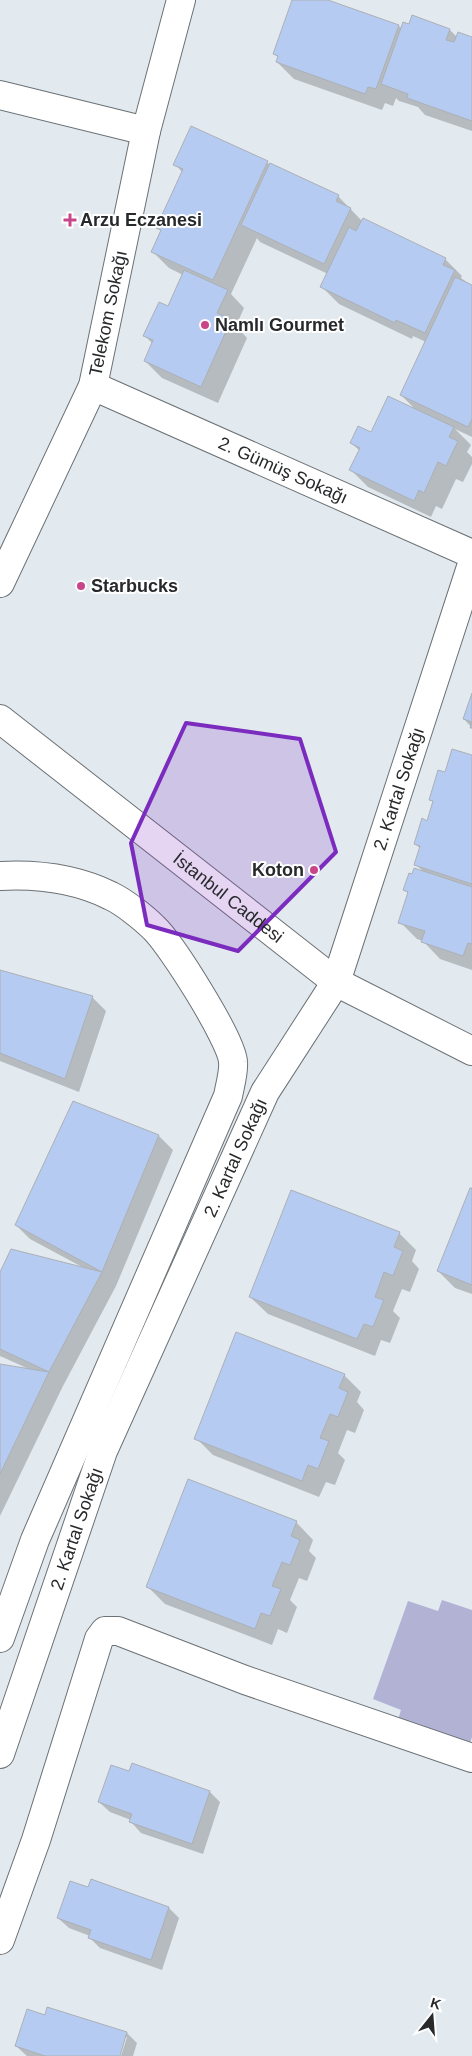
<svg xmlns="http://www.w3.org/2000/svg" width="472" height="2056" font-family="Arial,sans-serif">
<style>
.green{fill:#b2b2d4}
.shadow{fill:#0003}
.building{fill:#b5cbf1;stroke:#acb0b6}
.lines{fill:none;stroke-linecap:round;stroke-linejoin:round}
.minor-casing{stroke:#6b7175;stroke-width:30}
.major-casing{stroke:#6b7175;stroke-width:30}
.minor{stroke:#fff;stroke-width:28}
.major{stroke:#fff;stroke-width:28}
.marked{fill:#7b2cbf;fill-opacity:0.2;stroke:#7b2cbf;stroke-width:4;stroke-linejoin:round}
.poi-dot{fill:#c9458a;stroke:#fff;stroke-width:2}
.labels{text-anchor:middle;stroke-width:4;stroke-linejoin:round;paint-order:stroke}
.poi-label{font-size:18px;font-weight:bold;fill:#27292b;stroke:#fff;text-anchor:start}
.street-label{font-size:18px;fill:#27292b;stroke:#fff}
</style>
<rect width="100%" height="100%" fill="#e3eaef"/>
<path class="green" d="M442,1600L472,1610V1737L469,1746L398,1720L401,1710L373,1699L408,1601L438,1611Z"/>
<g class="shadow">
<path d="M293,0H324L399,26L402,29L450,30L457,37L472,38V131L425,115L418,107L399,101L396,98L393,106L385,103L382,110L294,79L277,62L279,58L275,54Z"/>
<path d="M267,162L270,165L338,196L362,221L445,259L462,276L461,278L472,286V437L455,429L471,445L467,452L472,457V464L463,482L456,479L442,509L436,506L431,517L368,487L351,470L360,451L351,443L416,410L401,395L426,342L413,336L412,339L339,304L322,287L328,274L260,242L257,238L231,294L244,308L236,326L247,338L218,403L162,378L145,361L153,344L145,336L168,307L183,275L169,268L152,251L161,231L157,227L182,172L175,164Z"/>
<path d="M472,697V728L464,719Z"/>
<path d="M472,756V970L440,959L423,941L417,939L400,922L409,894L405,890L424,872L416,865L421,849L415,844L428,822L434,803L430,799L446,774Z"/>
<path d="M0,971L92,997L106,1011L79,1092L0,1061Z"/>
<path d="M74,1103L159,1136L173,1150L116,1286L63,1386L0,1516V1365L29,1369L0,1356V1275L84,1268L30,1239L16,1225Z"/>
<path d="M472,1190V1294L455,1288L438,1271Z"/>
<path d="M399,1233L416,1250L412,1261L419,1269L410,1292L402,1289L393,1311L400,1318L390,1343L381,1340L375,1356L268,1314L250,1297Z"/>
<path d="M344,1375L361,1392L357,1402L364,1410L355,1433L347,1430L338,1453L345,1460L335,1485L326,1482L319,1497L213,1455L196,1438Z"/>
<path d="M296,1522L313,1540L309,1551L316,1558L307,1581L299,1578L290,1600L297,1607L287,1633L278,1629L272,1645L165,1604L148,1587Z"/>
<path d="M132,1765L210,1792L220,1802L203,1854L141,1833L131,1822V1820L110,1812L99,1802L130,1772Z"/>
<path d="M89,1888L169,1908L179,1918L162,1970L100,1948L90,1938V1936L69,1928L58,1918Z"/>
<path d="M46,2016L127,2033L137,2043L133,2056H121L127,2037H124L118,2056H27L16,2046Z"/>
</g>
<g class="building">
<path d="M292,0H328L399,25L376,89L368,87L365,94L276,62L278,56L273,54Z"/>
<path d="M412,15L450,29L446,40L454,42L458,32L472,37V121L407,98L408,94L381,84L403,22L409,24Z"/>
<path d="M191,126L268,161L213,280L151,252L161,230L156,228L183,169L173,165Z"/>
<path d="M270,163L339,195L336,201L351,208L324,264L241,225Z"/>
<path d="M363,218L446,258L443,265L455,270L425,333L396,320L395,323L320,287L349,227L356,231Z"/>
<path d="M184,270L228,290L217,313L231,320L201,387L144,361L153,340L143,336L159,302L168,306Z"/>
<path d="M455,277L472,285V419L468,427L400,395Z"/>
<path d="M388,396L454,427L449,437L458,441L446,466L438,462L424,493L419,490L414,501L349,470L360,448L350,443L358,426L371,432Z"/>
<path d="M472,693V728H470L472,722L463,719Z"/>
<path d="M452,749L472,755V884L414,865L420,846L414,844L422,818L427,821L433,801L429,800L438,770L445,772Z"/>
<path d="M414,868L472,887V944L468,943L463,956L421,942L425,931L398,923L408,892L403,890L409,873L412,874Z"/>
<path d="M0,970L93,996L65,1079L0,1053Z"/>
<path d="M73,1101L159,1135L102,1272L15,1225Z"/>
<path d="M470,1188H472V1285L437,1271Z"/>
<path d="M291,1190L400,1232L394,1247L403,1251L393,1276L384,1272L375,1297L384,1300L373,1327L364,1324L357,1339L249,1297Z"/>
<path d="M11,1249L102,1272L49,1372L0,1349V1272Z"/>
<path d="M236,1332L345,1374L339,1388L348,1392L338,1417L330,1414L320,1438L329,1441L318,1469L308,1465L302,1481L194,1439Z"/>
<path d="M0,1364L49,1372L0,1474Z"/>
<path d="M188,1479L297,1521L291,1536L300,1540L290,1565L282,1562L272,1586L281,1589L270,1616L261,1613L255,1629L146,1587Z"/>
<path d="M132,1763L210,1791L192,1844L129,1822L132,1814L98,1802L111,1765L129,1771Z"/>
<path d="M91,1879L169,1907L151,1960L88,1938L91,1930L57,1918L70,1881L88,1887Z"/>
<path d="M47,2007L127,2032L120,2056H45L15,2046L27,2009L45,2015Z"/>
</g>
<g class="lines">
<g class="minor-casing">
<g id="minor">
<path d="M0,95L146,131"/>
<path id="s1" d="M93,386L472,554"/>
<path id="s2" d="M0,583L93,386L146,131L181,0"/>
<path d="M0,876C37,874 77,879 111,896C124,902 144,918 154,928C171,944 232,1040 233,1062C234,1072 230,1085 228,1096L35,1540L0,1638"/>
<path id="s3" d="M0,1754L103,1451L265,1092L336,982L472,564"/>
<path d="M0,1940L36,1840L99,1639L105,1631H118L245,1680L472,1758"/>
</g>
</g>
<g class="major-casing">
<g id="major">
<path id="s4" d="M0,719L336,982L472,1051"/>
</g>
</g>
<use href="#minor" class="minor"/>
<use href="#major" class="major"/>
</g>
<path class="marked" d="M186,723L300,739L336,852L238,951L147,925L131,843Z"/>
<g class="poi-dot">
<path d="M67.5 212.5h5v5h5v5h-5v5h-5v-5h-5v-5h5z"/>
<circle cx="205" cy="325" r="5"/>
<circle cx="81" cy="586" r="5"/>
<circle cx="314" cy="870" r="5"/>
</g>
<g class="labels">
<g class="poi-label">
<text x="80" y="226">Arzu Eczanesi</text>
<text x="215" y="331">Namlı Gourmet</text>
<text x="91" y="592">Starbucks</text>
<text x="304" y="876" text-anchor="end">Koton</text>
</g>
<g class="street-label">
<text dy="6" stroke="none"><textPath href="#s2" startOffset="292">Telekom Sokağı</textPath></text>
<text dy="6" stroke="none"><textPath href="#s1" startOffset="208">2. Gümüş Sokağı</textPath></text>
<text dy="6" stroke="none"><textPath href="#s3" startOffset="1048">2. Kartal Sokağı</textPath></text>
<text dy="6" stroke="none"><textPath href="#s4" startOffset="290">İstanbul Caddesi</textPath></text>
<text dy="6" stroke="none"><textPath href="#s3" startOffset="642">2. Kartal Sokağı</textPath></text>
<text dy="6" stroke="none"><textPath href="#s3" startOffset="238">2. Kartal Sokağı</textPath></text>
</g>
</g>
<g transform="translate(432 2016) rotate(17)" stroke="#ffffff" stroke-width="4" paint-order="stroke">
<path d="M0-4L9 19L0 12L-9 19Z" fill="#27292b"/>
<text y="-8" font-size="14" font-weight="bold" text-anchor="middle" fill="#27292b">K</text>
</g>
</svg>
